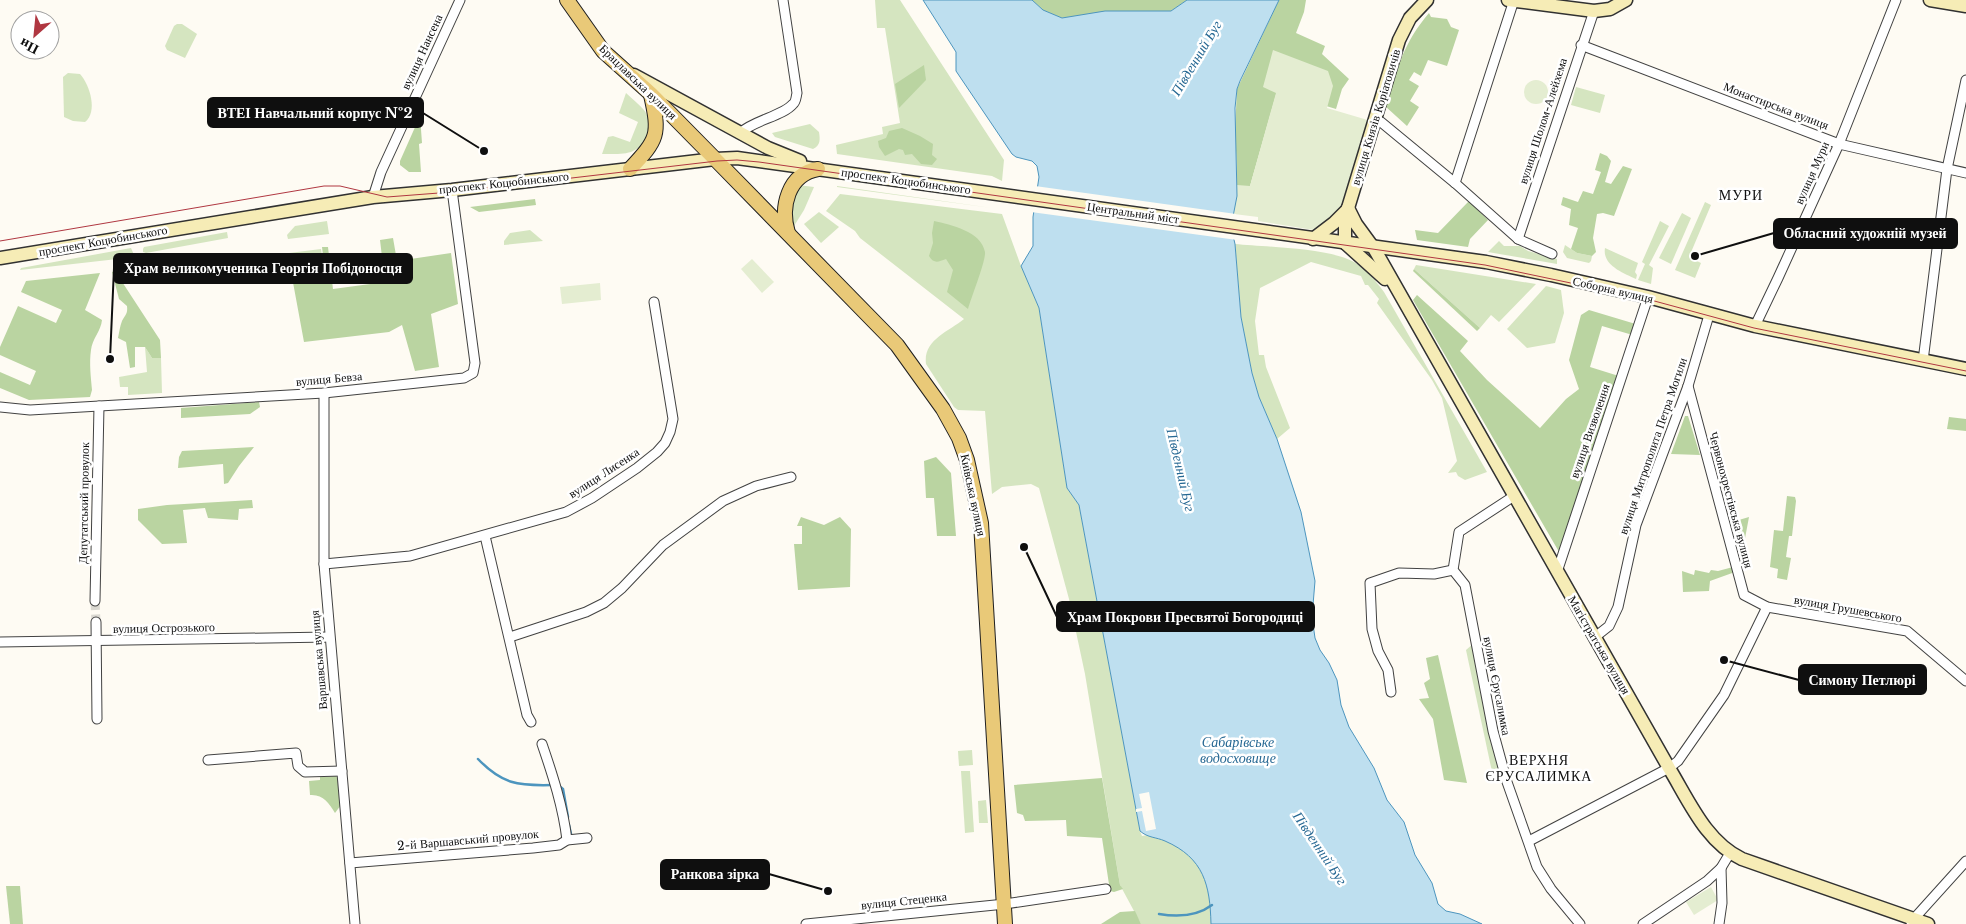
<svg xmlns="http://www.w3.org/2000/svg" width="1966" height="924" font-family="'Libre Baskerville',serif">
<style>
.green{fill:#d5e5c0}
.forest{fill:#bad4a1}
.pitch{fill:#e4edd1}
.water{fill:#bedfef;stroke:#4d95be}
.pier{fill:#fefbf3}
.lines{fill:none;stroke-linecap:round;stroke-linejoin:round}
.stream{stroke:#4d95be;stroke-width:2.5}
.street-tunnel{stroke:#dad8d1;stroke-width:9;stroke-dasharray:9 4.5;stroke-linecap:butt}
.street-casing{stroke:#424242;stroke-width:11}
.secondary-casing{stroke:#313131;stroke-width:15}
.primary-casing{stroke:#202020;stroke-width:16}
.street{stroke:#fff;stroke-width:9}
.secondary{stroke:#f6ecb6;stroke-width:12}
.primary{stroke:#e9c978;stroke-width:14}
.tram{stroke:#b03741;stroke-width:1}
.labels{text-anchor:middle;stroke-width:5;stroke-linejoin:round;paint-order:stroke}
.street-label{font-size:12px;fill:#0f0f0f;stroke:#fff}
.water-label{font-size:14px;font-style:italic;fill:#266893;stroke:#fff}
.neighbourhood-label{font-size:14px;letter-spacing:1px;fill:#0f0f0f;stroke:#fff}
.leader{fill:none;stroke:#0f0f0f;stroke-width:2}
.callout-dot{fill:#0f0f0f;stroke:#fff;stroke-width:2}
.callout{fill:#0f0f0f;stroke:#0f0f0f;stroke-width:2}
.callout-label{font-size:14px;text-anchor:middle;font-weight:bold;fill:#fff}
</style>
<rect width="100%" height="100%" fill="#fefbf3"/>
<g class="green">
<path d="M875,0H900L1004,160L1002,181L992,176L837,154L836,145L883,134L882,127L900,123L885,28H877Z"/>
<path d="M177,24H182L197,34L185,58L167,50L165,46L174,26Z"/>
<path d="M68,73L80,74C90,85 98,112 85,122L73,121L64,117L63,77Z"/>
<path d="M1576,87L1605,95L1600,113L1571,105Z"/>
<path d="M626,93C632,99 639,104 644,110C654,123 648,144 633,151C625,155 611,154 602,154L608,137L613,136L630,142L638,122L619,113Z"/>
<path d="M207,106L235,122L208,126Z"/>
<path d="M810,124L819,132C820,139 821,145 813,149L775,137L772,133Z"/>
<path d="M798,185L814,187L804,210L794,226L789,219L792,201Z"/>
<path d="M837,186L992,208L837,187Z"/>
<path d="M840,194L1002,214L1021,266L1039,308L1067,488L1079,505L1140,831L1142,836L1161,833L1190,819L1223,924H1141L1120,885L1085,674L1069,599L1039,488L1031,484L1002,487L992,494L985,411L958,410L954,407L926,364C923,340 948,332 964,319L860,238L855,231L826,211Z"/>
<path d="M1705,202L1711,205L1689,257L1701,263L1695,278L1675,270Z"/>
<path d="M819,212L839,227L821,243L804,224Z"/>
<path d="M1682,213L1691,218L1671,264L1659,258Z"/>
<path d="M327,221L329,234L288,239L287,235L295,226Z"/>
<path d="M1660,221L1669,226L1649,265L1653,268L1651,284L1638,280L1645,264L1642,262Z"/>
<path d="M530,230L543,241L504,245V241L510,233Z"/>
<path d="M227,232L228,238L146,253L143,252V249L144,247Z"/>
<path d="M1499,241L1504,246H1520L1528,251L1557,259V264L1488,252Z"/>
<path d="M1235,244C1265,247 1330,248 1354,262C1367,270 1375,280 1384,292L1487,472L1465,480L1458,476L1456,472L1448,473L1457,461L1442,398L1432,380L1377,303L1379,299L1368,285H1365L1361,276L1311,262L1260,288L1255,321L1259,355H1264L1266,367L1290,428L1277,439L1259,397L1252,373L1241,317Z"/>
<path d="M1565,245L1577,253L1592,256L1591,261L1589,263L1567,258L1563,252Z"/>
<path d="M131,248L135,257L20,270L21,268Z"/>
<path d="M1605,248L1638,263L1635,272L1637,275L1636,279C1623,273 1602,265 1605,248Z"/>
<path d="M321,249L324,271L291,275L289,253Z"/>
<path d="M1416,265L1536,284L1499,322L1491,315L1480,328L1414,269Z"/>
<path d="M1546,286L1561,290L1564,313L1555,343L1527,348L1507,329Z"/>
<path d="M145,347L152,358H161L162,393L128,395V387H120L119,377L147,372Z"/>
<path d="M1473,644L1503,779L1494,781L1466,650Z"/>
<path d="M972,750L973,765L959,766L958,751Z"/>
<path d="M961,771H970L974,832L965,833Z"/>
<path d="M986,800L988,823H979L978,801Z"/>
</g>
<g class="forest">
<path d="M1032,0H1187L1171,11L1061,18L1043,10Z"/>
<path d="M1279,0H1306L1304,12L1296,33L1325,46L1322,54L1349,79L1342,89L1336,109L1277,91L1250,186L1337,210L1237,196V170L1235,130L1237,89Z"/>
<path d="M1429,13L1431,17L1447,19L1451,27L1459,30L1447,66L1428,60L1421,76L1414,72L1409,80L1419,86L1410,101L1419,107L1407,126L1385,106C1396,71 1404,42 1429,13Z"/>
<path d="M924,65L926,80L899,108L895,84Z"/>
<path d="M420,116L422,143L419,144L421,172H409L400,165V161Z"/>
<path d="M902,128L920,136L933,144L932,155L937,159L932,165L921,164L912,154L905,155L903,150L899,149L885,156L879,147L878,141L886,138L889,131Z"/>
<path d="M1600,153L1607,156L1611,161L1605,182L1611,184L1623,166L1632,169L1614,216L1603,213L1597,214L1593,238L1596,252L1592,256L1577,253L1571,249L1578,228L1569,225L1571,209L1561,205L1563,197L1578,202L1583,191L1593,194L1601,172L1595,170Z"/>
<path d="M535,199L536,205L479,212L470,207Z"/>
<path d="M1469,201L1488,220L1470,239L1468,247L1417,240L1415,230L1438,233Z"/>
<path d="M934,221C951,225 981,231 985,252C986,261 971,298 968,309L947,292L953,270L946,259C938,262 934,264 929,256L933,243L932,233Z"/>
<path d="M393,238L397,261L451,253L458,304L431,314L439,367L415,371L402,325L389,332L304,342L292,277L325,272L322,247H328L333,289L385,282L380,240Z"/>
<path d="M1414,269L1480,328L1477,331L1413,271Z"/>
<path d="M115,271L160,340L161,358H152L145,347H135V367L130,368L126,342L118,338C119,333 120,326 122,321C125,315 128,314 127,306L119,299L112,272Z"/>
<path d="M100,273L85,310L102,320C101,331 92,339 91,350C89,363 91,378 92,390L90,397L29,400L0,388V372L30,385L36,371L0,355V347L18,306L56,323L62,310L21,292L26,281Z"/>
<path d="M1417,295L1468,341L1460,351L1487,380L1540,428L1566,399L1579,389L1569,360L1581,315L1589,310L1639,325L1636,336L1602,326L1590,367L1622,377L1562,557L1413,300Z"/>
<path d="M259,402L260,407L250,414L181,418V408Z"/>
<path d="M1685,416H1688L1700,455L1671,454Z"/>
<path d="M1949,417L1966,419V431L1947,429Z"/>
<path d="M254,447L239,466L228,483L224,484L223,464L178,468L179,457L182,451Z"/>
<path d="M936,457L951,473L956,536H937L934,498H926L924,461Z"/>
<path d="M1787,496L1795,497L1796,501L1792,536H1789L1786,557L1791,558L1787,580L1777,578L1778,569L1770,567L1774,530L1783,531Z"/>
<path d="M252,500L253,508L239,509L238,520L208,518L205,508L183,510L187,543L162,544L138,520V509L167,505Z"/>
<path d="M801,517L824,525L840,517L851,529L850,587L798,590L794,544H802V526H797Z"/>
<path d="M1749,517L1743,549L1740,550L1732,522Z"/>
<path d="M1733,567L1735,572L1710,581L1709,591L1683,592L1682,571L1694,575L1695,570L1709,573L1711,570L1718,571Z"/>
<path d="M1438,655L1467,783L1444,780L1433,719L1419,699L1429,698L1424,683L1430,679L1426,658Z"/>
<path d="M336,776L339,781L341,805L335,813C329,803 323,794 310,795L309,781L320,780V777Z"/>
<path d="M1102,778L1120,885L1123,889L1114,892L1110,891L1102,838L1067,836L1066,820L1025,821L1023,815L1017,813L1014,785Z"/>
<path d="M6,886H20L23,924H10Z"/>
<path d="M1135,911L1141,924H1101L1120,912Z"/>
</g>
<g class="pitch">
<path d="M1273,50L1328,71L1333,86L1327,108L1371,121L1346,209L1322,228L1314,230L1258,221V217L1234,214L1237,185L1250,186L1276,93L1263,87Z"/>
<circle cx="1536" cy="92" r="12"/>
<path d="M752,259L774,282L762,293L741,269Z"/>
<path d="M600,283L601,300L562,304L560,287Z"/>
<path d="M1711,887L1718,900L1694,915L1686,902Z"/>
</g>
<path class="water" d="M923,0H1032L1043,10L1062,18L1105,11H1171L1187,0H1279L1240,81L1237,89L1235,108L1237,196L1231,227L1235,244L1241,317L1252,373L1259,397L1277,439L1301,512L1315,581L1312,617L1315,638L1320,650L1329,663L1337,680L1341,705L1349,727L1374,768L1387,800L1404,822L1415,855L1432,883L1438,904L1446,911L1460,914L1482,924H1211C1210,885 1204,858 1165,841C1156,837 1148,838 1140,831L1079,505L1067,488L1039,308L1021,266L1033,246V217L1039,177L1037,166L1032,161L1016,157L1012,154L956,71V52Z"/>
<g class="pier">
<path d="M1035,186L1236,214L1234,227L1237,240L1031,212Z"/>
<path d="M1149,792L1156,829L1146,831L1142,811L1136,812V809L1142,808L1139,794Z"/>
</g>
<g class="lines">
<g class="stream">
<path d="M478,759C502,784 518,786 552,785"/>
<path d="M558,785L563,789L568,817"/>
<path d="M569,825L571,834"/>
<path d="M1159,914C1177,917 1196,917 1212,905"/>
</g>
<path class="street-tunnel" d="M95,601L96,622"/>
<g class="street-casing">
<g id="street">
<path d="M1581,45L1839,144L1966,173"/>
<path d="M1375,120L1381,122L1455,183L1518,239L1552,254"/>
<path d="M740,133C754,120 783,116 793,104C796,102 796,97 797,93L783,0"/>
<path d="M1455,183L1514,0"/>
<path d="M373,197L381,172L460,0"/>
<path d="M1518,239L1594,11"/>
<path d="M1755,326L1778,278L1839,144L1896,0"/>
<path d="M1923,361L1947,169L1966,80"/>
<path d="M1688,386L1744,595L1767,607L1907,631L1966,681"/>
<path d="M324,393V564L355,924"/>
<path d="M0,407L30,410L324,393L464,378L473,373L475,363L452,190"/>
<path d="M1514,496L1459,532L1453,570L1465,585L1493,731L1507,782L1537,867L1551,889L1580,924"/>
<path d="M485,536L527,715L531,722"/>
<path d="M324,564L410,556L566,512L592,498L637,468L657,452L665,443L670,432L673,419L654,302"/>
<path d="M1557,572L1648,297"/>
<path d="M95,601L99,406"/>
<path d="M96,622L97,719"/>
<path d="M510,637L586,612L604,603L622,588L663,545L723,501L756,486L791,477"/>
<path d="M1595,637L1609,626L1618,607L1636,525L1688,386L1709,315"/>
<path d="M0,642L329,637"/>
<path d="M1391,692L1388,670L1378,651L1372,629L1370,583L1399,573L1434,574L1453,570"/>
<path d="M542,744C553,776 563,807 567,840"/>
<path d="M208,760L296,753L298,766L305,772L342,771"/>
<path d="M1529,841L1669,768L1678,761L1724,695L1767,607"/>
<path d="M350,863L533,848L559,845L567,840L587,838"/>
<path d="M1911,922L1966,861"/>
<path d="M806,924L1005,904L1106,889"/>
<path d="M1643,924L1707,881L1721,868L1730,853"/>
<path d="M1719,924L1722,903L1721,868"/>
</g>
</g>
<g class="secondary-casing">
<g id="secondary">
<path d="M1508,0L1594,11L1610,9L1626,0"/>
<path d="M1930,0L1966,6"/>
<path d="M634,75L768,148L800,161"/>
<path d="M1348,208L1356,224L1375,250L1669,768C1689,801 1706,842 1742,859L1928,924"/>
<path d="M1313,239L1334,223L1347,210"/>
<path d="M1345,243V224L1348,208L1399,40L1410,18L1427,0"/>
<path d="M1345,243L1385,279"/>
<path d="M0,258L373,197L452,190L715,159L737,158L1486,262L1551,275L1648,297L1755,326L1966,369"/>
</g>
</g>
<g class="primary-casing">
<g id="primary">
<path d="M567,0L603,51L651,94L717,161L897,345L943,409L959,438L967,460L981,523L1005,924"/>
<path d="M630,169C658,139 660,135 651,95"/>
<path d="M788,233C780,207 788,174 818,169"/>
</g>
</g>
<use href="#street" class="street"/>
<use href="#secondary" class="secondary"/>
<use href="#primary" class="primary"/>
<path class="tram" d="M0,241L324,186H340L387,197L452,192L717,161L737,160L759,162L1485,265L1647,299L1754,328L1966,371"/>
</g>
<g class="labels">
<g class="street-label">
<text transform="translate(422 52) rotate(-65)" y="4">вулиця Нансена</text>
<text transform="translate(638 82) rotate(44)" y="4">Брацлавська вулиця</text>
<text transform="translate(1776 106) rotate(21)" y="4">Монастирська вулиця</text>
<text transform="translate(1376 117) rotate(-73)" y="4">вулиця Князів Коріатовичів</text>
<text transform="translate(1543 121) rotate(-72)" y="4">вулиця Шолом-Алейхема</text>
<text transform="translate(1812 173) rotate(-66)" y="4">вулиця Мури</text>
<text transform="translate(906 181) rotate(8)" y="4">проспект Коцюбинського</text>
<text transform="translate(504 183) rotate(-6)" y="4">проспект Коцюбинського</text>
<text transform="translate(1133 213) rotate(8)" y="4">Центральний міст</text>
<text transform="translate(103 241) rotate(-10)" y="4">проспект Коцюбинського</text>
<text transform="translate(1613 290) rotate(13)" y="4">Соборна вулиця</text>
<text transform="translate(329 379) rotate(-5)" y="4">вулиця Бевза</text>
<text transform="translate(1590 431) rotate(-71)" y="4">вулиця Визволення</text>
<text transform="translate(1653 446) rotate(-71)" y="4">вулиця Митрополита Петра Могили</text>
<text transform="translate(604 473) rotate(-33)" y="4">вулиця Лисенка</text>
<text transform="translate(973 495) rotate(78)" y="4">Київська вулиця</text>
<text transform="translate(1731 500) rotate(75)" y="4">Червонохрестівська вулиця</text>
<text transform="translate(84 503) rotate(-89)" y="4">Депутатський провулок</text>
<text transform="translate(1848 609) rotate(10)" y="4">вулиця Грушевського</text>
<text transform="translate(164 628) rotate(-1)" y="4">вулиця Острозького</text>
<text transform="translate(1599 645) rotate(60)" y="4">Магістратська вулиця</text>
<text transform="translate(319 660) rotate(-95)" y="4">Варшавська вулиця</text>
<text transform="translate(1497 686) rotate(79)" y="4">вулиця Єрусалимка</text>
<text transform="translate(468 840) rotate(-5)" y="4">2-й Варшавський провулок</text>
<text transform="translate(904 901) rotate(-6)" y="4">вулиця Стеценка</text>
</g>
<g class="water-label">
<text transform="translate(1196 58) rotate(-59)" y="5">Південний Буг</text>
<text transform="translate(1181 470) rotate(77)" y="5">Південний Буг</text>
<text x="1238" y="747">Сабарівське<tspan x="1238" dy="16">водосховище</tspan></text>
<text transform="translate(1320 848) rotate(56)" y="5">Південний Буг</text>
</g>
<g class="neighbourhood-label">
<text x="1741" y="200">МУРИ</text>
<text x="1539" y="765">ВЕРХНЯ<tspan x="1539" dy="16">ЄРУСАЛИМКА</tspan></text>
</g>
</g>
<path class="leader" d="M484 151L423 113M1695 256L1774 233M110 359L114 268M1024 547L1057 617M1724 660L1799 680M828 891L769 874"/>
<g class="callout-dot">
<circle cx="484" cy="151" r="5"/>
<circle cx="1695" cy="256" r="5"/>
<circle cx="110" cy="359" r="5"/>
<circle cx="1024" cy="547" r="5"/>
<circle cx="1724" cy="660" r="5"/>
<circle cx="828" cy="891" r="5"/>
</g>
<g class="callout">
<rect x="208" y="98" width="215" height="29" rx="5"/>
<rect x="1774" y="219" width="183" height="29" rx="5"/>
<rect x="114" y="254" width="298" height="29" rx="5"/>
<rect x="1057" y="602" width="257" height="29" rx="5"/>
<rect x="1799" y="665" width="127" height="29" rx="5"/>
<rect x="661" y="860" width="108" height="29" rx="5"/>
</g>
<g class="callout-label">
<text x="315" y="118">ВТЕІ Навчальний корпус №2</text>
<text x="1865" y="238">Обласний художній музей</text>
<text x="263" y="273">Храм великомученика Георгія Побідоносця</text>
<text x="1185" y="622">Храм Покрови Пресвятої Богородиці</text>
<text x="1862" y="685">Симону Петлюрі</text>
<text x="715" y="879">Ранкова зірка</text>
</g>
<g transform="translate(35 35) rotate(207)"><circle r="24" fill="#ffffff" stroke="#9f9f9f"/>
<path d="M0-4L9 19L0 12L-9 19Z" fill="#b03741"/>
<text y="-8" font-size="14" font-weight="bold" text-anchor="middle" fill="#0f0f0f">Пн</text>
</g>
</svg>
